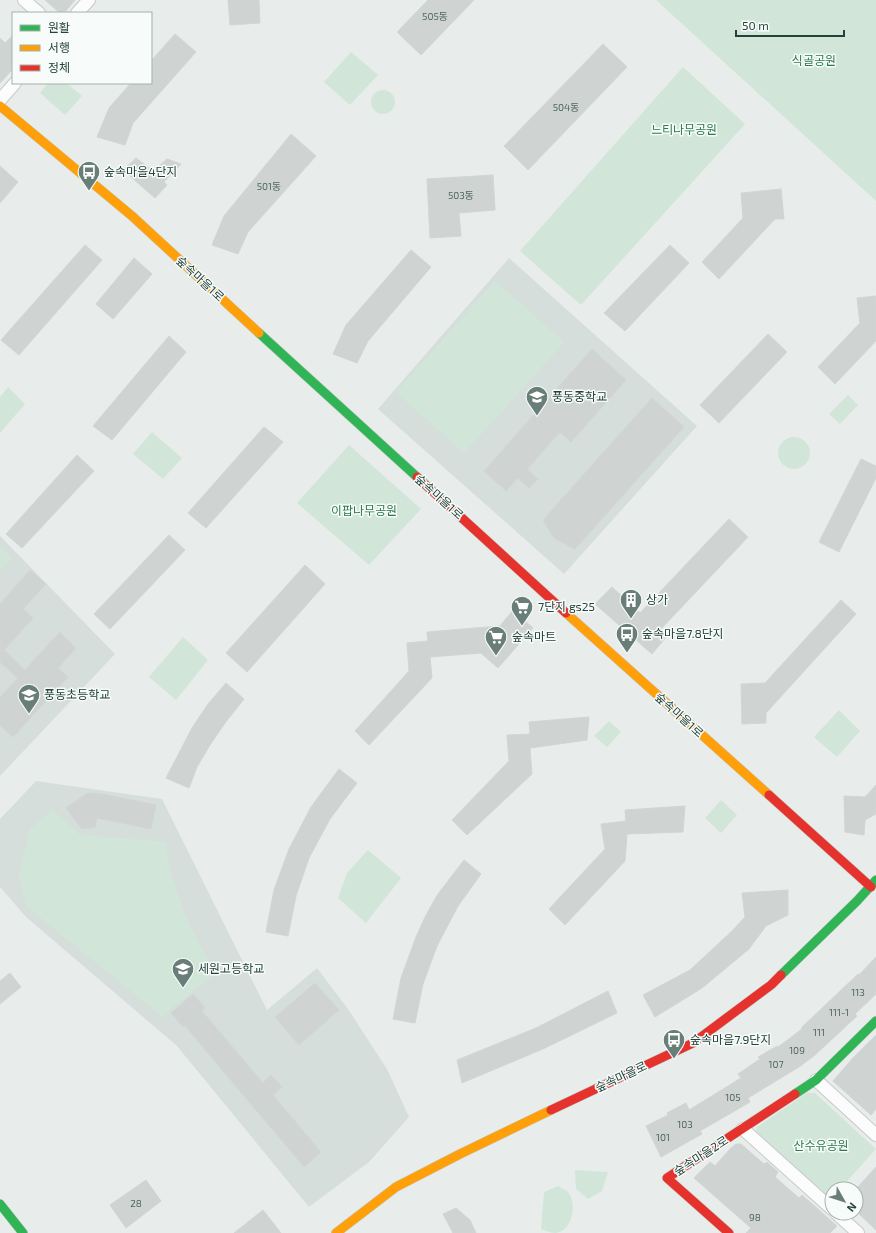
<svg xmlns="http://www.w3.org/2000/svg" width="876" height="1233" font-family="'Exo 2','Noto Sans KR',sans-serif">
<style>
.built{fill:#d6dedb}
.green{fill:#d1e6d8}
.building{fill:#cfd4d2;stroke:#d1d6d4}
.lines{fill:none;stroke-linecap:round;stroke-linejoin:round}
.street-casing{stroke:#c5cac8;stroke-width:14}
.fast-casing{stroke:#c3cbc8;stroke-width:10}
.slow-casing{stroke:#c3cbc8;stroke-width:10}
.jam-casing{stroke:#c3cbc8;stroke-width:10}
.street{stroke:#fcfcfc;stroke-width:12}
.fast{stroke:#30b455;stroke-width:9}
.slow{stroke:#ff9f0a;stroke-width:9}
.jam{stroke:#e5322d;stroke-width:9}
.labels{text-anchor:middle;stroke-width:3;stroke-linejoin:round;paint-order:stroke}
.number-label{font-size:10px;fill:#506761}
.park-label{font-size:12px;fill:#2d7a4b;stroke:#f7fbf9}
.poi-label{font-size:12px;fill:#24423a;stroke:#f7fbf9;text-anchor:start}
.street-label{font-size:12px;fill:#24423a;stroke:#f7fbf9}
</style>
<rect width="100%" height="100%" fill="#e8edeb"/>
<g class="built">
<path d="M509,258L697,426L564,574L378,409Z"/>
<path d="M0,536L115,654L0,776Z"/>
<path d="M36,781L162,799L267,1010L317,968L348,1009L387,1069L409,1117L369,1162L309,1207L177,1046L26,917L0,887V819Z"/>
</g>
<g class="green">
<path d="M656,0H876V201Z"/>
<path d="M351,52L378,75L350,105L324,82Z"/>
<path d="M683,67L745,124L581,305L520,251Z"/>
<path d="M48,83H66L82,96L65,115L40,93Z"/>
<circle cx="383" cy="102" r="12"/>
<path d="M495,281L564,342L464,453L396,392Z"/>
<path d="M8,387L25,404L0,433V397Z"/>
<path d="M848,395L858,405L840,424L829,414Z"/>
<path d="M152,432L182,458L163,479L133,454Z"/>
<circle cx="794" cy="453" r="16"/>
<path d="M349,445L421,509L369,565L297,503Z"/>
<path d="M0,547L11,558L0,570Z"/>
<path d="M183,637L208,660L176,700L149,677Z"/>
<path d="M839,710L860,731L837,757L814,737Z"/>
<path d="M609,721L621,732L607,747L594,736Z"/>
<path d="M721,800L737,815L721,833L705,818Z"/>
<path d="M53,810L80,835L165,842L171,874L186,918L215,974L162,1016L27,907L19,876L30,829Z"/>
<path d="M368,850L401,878L366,923L338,898L347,873Z"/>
<path d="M807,1093H815L876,1149L840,1189H832V1197L830,1200L755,1134L757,1127Z"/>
<path d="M575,1170L608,1172L602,1191L588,1199L576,1189Z"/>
<path d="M558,1186C561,1188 566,1190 568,1192C578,1204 572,1231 556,1233C551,1233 546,1231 541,1229L544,1192Z"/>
</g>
<g class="building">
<path d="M45,0H75L64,13H60Z"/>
<path d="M228,0H259L260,23L230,25Z"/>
<path d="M428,0H474L421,55L397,32Z"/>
<path d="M175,34L196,52L133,123L125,145L97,137L109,108L131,83H151V61Z"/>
<path d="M13,35V69L0,83V38L5,43Z"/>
<path d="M603,44L627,67L528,170L504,146Z"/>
<path d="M291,134L316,156L248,232L238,254L212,245L224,216Z"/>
<path d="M136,158L153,171L167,159L181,164L164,182L167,185L155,198L123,170Z"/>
<path d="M0,166L18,182L0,203Z"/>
<path d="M493,175L495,210L459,213L461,236L430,238L427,179Z"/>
<path d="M781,189L784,219H775L719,279L702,262L743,218L741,193Z"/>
<path d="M85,245L102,260L19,355L1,340Z"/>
<path d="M670,245L689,263L625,331L604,313Z"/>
<path d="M411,250L431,267L368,341L357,363L333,354L346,325Z"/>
<path d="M134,258L152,274L113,319L96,304Z"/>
<path d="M876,296V341L835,384L818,367L860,323L857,298Z"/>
<path d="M768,334L787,352L719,423L700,405Z"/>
<path d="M169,336L186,352L112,440L93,426Z"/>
<path d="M592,349L626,380L571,442L560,432L527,469L538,479L529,488L518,478L506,491L484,471Z"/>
<path d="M652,398L684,427L575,549L554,538L543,520Z"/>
<path d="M264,427L283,442L206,528L188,513Z"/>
<path d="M77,455L94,471L22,548L6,534Z"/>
<path d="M861,459L876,466V478L839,552L819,542Z"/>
<path d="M729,519L748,537L660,630L667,636L652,654L595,604L612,587L640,613Z"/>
<path d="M169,535L185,550L110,629L94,614Z"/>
<path d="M305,565L325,584L247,672L226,653Z"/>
<path d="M30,570L46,584L23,609L33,618L4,650L25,670L60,632L76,648L58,668L68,677L13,737L0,725V697L18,678L0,662V604Z"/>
<path d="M841,600L856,614L766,713V723L742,724L741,684L765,683Z"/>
<path d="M513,610L533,628L498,668L481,653L430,657L432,678L369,745L355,731L409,671L407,643L428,641L427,632L500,626Z"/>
<path d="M226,683L244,699L225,723L210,745L197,767L189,788L166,778L192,728L208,704Z"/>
<path d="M589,717L587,740L530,748L532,774L467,835L452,820L509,761L507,735L530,734L529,722Z"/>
<path d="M339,769L357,783L330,819L309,858L296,896L288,936L266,932L274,890L289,849L311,807Z"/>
<path d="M876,785V814L865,820L864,835L845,832L844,796L865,797Z"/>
<path d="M88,793L102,794L156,805L151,829L97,818L95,827L82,829L66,808Z"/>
<path d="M685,806L683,832L627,834L625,861L565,925L549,909L605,849L601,824L626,821L625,810Z"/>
<path d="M464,860L481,874L458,906L437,946L423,984L415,1023L393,1019L401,978L416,937L426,915L438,894Z"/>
<path d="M788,890V915L766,926L749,949L702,988L655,1017L643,995L690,970L732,931L745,917L742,893Z"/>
<path d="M876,957V994L855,1014L857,1016L815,1055L799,1067L748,1098L750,1102L700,1131L702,1134L661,1157L646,1126L668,1115L667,1113L686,1103L689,1110L741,1078L738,1074L760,1059L758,1057L777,1046L778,1047L802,1029L801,1028L858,974L859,975Z"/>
<path d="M10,973L21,987L0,1004V981Z"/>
<path d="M315,983L339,1010L299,1045L275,1017Z"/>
<path d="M608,991L617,1013L543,1049L462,1083L457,1060L536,1028Z"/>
<path d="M193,994L205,1008L202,1011L263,1083L271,1075L282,1087L273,1095L321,1152L304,1167L185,1026L183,1027L171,1013Z"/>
<path d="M876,1035V1109L871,1115L833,1081L853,1058Z"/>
<path d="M736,1144H741L764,1164L767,1162L778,1172L775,1177L799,1198L802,1195L837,1226L830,1233H746L751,1228L694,1178L710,1162L715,1166L730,1149Z"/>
<path d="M876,1167V1230L856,1211V1189Z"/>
<path d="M146,1180L161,1201L126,1228L110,1205Z"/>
<path d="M456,1208L470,1220L476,1233H453L443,1214Z"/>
<path d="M263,1210L281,1233H234Z"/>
</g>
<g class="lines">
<g class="street-casing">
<g id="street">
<path d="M24,0L39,13"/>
<path d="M77,13L89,0"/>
<path d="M0,100L15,83"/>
<path d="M816,1080L876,1135"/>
<path d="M743,1129L832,1209"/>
<path d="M836,1213L858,1233"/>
</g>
</g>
<g class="fast-casing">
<g id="fast">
<path d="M259,333L417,477"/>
<path d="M781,975L857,901L876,880"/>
<path d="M795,1094L816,1080L876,1021"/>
<path d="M0,1204L23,1233"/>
</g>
</g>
<g class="slow-casing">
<g id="slow">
<path d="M0,106L132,216L259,333"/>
<path d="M566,613L769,795"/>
<path d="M336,1233L396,1187L460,1154L551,1110"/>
</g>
</g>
<g class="jam-casing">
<g id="jam">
<path d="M417,477L566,613"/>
<path d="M769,795L871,887"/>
<path d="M551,1110L693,1043L771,985L781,975"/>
<path d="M729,1233L667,1178L795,1094"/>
</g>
</g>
<use href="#street" class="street"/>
<use href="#fast" class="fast"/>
<use href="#slow" class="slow"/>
<use href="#jam" class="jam"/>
</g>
<defs>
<g id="bus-pin" transform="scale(1.15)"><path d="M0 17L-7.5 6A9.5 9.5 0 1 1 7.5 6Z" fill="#697e78" stroke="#f7fbf9"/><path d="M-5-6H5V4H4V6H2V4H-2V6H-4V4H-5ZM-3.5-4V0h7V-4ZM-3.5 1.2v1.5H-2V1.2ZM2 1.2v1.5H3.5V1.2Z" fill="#fff"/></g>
<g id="school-pin" transform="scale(1.15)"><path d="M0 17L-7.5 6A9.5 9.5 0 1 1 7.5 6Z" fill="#697e78" stroke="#f7fbf9"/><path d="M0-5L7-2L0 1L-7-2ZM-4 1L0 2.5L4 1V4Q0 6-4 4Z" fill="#fff"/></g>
<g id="building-pin" transform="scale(1.15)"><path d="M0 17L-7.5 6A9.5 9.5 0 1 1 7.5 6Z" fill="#697e78" stroke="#f7fbf9"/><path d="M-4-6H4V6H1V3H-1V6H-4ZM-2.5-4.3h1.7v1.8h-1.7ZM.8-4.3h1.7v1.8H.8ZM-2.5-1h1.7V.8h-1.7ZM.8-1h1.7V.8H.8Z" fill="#fff"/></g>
<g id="supermarket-pin" transform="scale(1.15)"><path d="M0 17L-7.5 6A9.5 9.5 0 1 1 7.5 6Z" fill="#697e78" stroke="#f7fbf9"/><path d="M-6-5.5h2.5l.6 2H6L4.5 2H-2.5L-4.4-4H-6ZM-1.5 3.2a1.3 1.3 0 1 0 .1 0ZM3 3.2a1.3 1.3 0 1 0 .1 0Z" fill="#fff"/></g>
</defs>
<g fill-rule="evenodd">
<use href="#bus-pin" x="89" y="172"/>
<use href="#school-pin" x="537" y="397"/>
<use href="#building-pin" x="631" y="600"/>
<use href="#supermarket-pin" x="522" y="607"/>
<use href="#bus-pin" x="627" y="634"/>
<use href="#supermarket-pin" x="496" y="637"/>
<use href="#school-pin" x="29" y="695"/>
<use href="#school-pin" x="183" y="969"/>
<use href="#bus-pin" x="674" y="1040"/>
</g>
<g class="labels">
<g class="number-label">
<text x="435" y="20">505동</text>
<text x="566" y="111">504동</text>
<text x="269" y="190">501동</text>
<text x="461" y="199">503동</text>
<text x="858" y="996">113</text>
<text x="839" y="1016">111-1</text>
<text x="819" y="1036">111</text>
<text x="797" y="1054">109</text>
<text x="776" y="1068">107</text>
<text x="733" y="1101">105</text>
<text x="685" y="1128">103</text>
<text x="663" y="1141">101</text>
<text x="136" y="1207">28</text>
<text x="755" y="1221">98</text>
</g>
<g class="park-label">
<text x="814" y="65">식골공원</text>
<text x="684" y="134">느티나무공원</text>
<text x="364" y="515">이팝나무공원</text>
<text x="821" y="1150">산수유공원</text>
</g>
<g class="poi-label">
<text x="104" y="176">숲속마을4단지</text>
<text x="552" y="401">풍동중학교</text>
<text x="646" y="604">상가</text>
<text x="538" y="611">7단지 gs25</text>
<text x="642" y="638">숲속마을7.8단지</text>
<text x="512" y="641">숲속마트</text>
<text x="44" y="699">풍동초등학교</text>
<text x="198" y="973">세원고등학교</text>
<text x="690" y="1044">숲속마을7.9단지</text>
</g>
<g class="street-label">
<text transform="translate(200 279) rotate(43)" y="4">숲속마을1로</text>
<text transform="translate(439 497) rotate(42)" y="4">숲속마을1로</text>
<text transform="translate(679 715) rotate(42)" y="4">숲속마을1로</text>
<text transform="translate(621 1077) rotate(-25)" y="4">숲속마을로</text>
<text transform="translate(701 1156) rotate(-33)" y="4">숲속마을2로</text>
</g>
</g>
<rect x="12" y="12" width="140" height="72" fill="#f7fbf9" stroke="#a3b1ad"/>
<rect x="20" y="25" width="20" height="6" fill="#30b455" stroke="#a3b1ad"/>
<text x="48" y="32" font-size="12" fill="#24423a">원활</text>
<rect x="20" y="45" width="20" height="6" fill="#ff9f0a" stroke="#a3b1ad"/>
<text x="48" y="52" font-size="12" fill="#24423a">서행</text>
<rect x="20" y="65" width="20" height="6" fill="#e5322d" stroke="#a3b1ad"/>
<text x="48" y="72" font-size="12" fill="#24423a">정체</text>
<g transform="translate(844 1201) rotate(129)"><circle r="19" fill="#f7fbf9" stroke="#a3b1ad"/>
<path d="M0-3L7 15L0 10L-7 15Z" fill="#697e78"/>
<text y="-6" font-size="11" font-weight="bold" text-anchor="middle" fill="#24423a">N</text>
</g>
<path d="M736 30v6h108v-6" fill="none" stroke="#24423a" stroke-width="2"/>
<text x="742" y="30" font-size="12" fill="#24423a" stroke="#f7fbf9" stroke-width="3" paint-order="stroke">50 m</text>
</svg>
